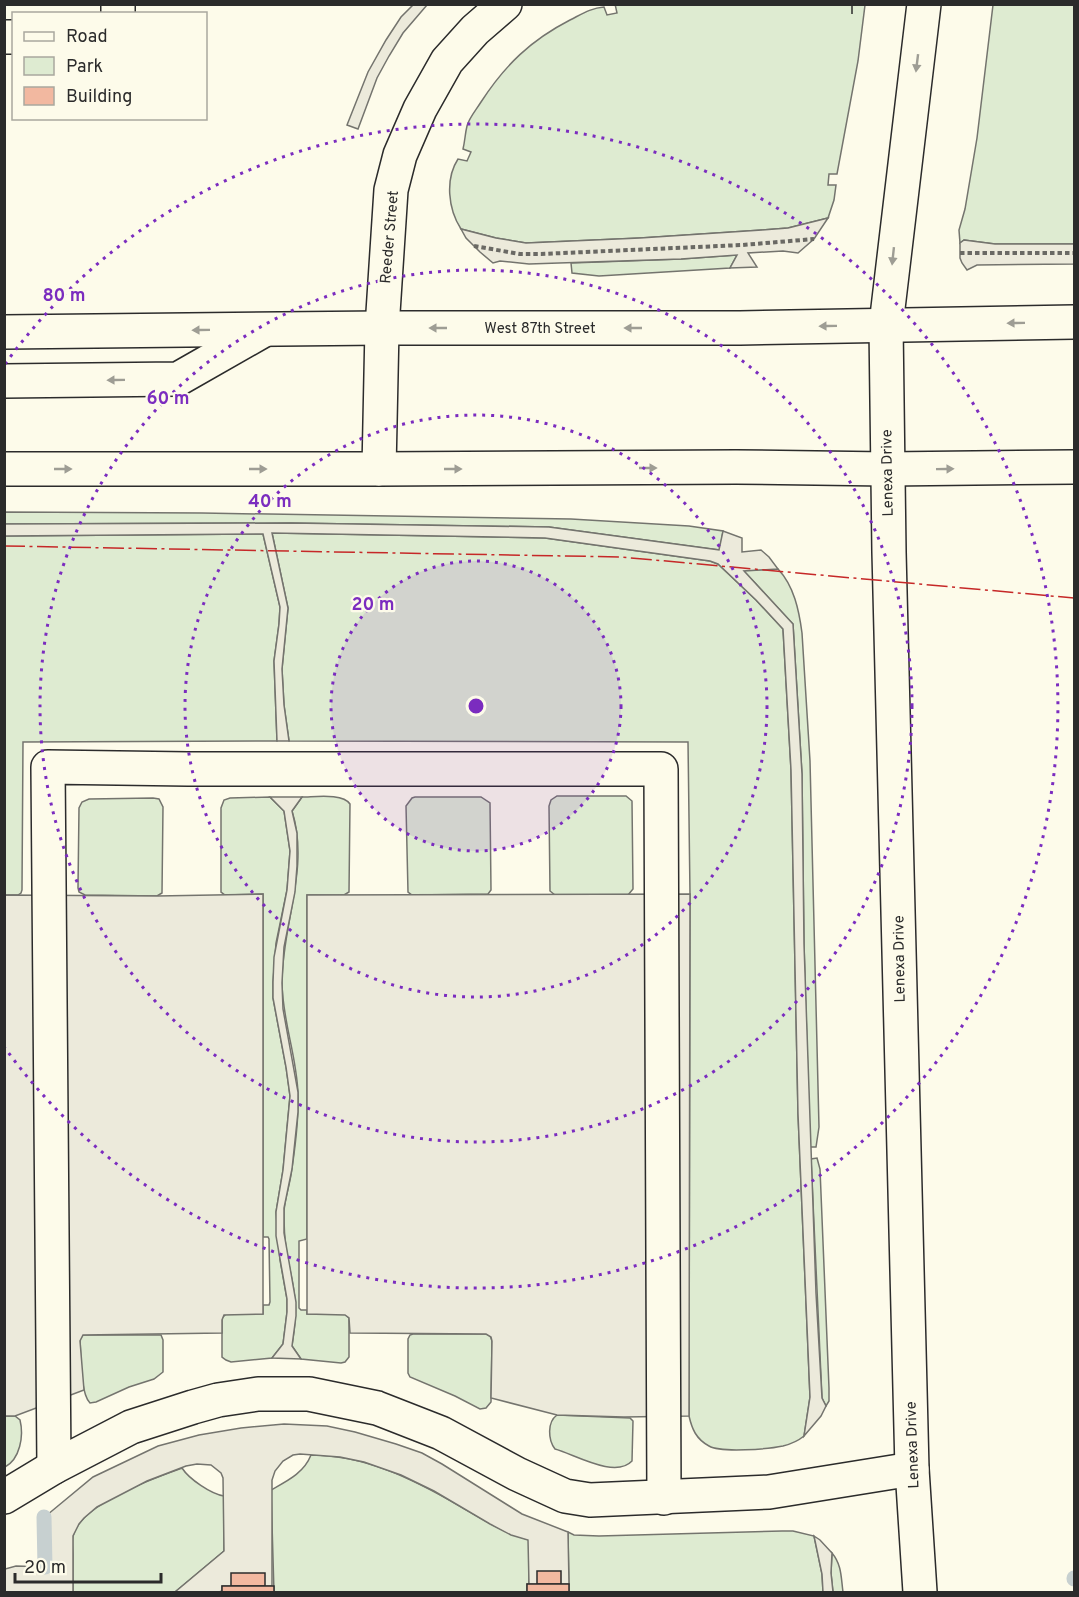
<svg xmlns="http://www.w3.org/2000/svg" width="1079" height="1597" font-family="Overpass,sans-serif">
<style>
.green{fill:#deebd1;stroke:#74746e;stroke-width:1.5}
.parking{fill:#eceadb;stroke:#74746e;stroke-width:1.5}
.lines{fill:none;stroke-linecap:round;stroke-linejoin:round}
.stream{stroke:#c7d0d0;stroke-width:15}
.building{fill:#f2b8a0;stroke:#2b2b2b;stroke-width:1.5}
.minor-casing{stroke:#2b2b2b;stroke-width:36}
.major-casing{stroke:#2b2b2b;stroke-width:36}
.highway-casing{stroke:#2b2b2b;stroke-width:36}
.path{stroke:#6a6964;stroke-width:4;stroke-dasharray:4.5 3;stroke-linecap:butt}
.minor{stroke:#fdfbea;stroke-width:33}
.major{stroke:#fdfbea;stroke-width:33}
.highway{stroke:#fdfbea;stroke-width:33}
.fence{stroke:#2b2b2b;stroke-width:1.5;stroke-dasharray:8 3;stroke-linecap:butt}
.power{stroke:#c62828;stroke-width:1.5;stroke-dasharray:21 4.5 3 4.5;stroke-linecap:butt}
.oneway{fill:#9e9d94}
.ring{fill:none;stroke:#7b2cbf;stroke-width:3;stroke-dasharray:3 6}
.labels{text-anchor:middle;stroke-width:4.5;stroke-linejoin:round;paint-order:stroke}
.street-label{font-size:15px;fill:#2b2b2b;stroke:#fdfbea}
.centre{fill:#7b2cbf;stroke:#fdfbea;stroke-width:3}
.ring-label{font-size:18px;text-anchor:middle;font-weight:bold;fill:#7b2cbf;stroke:#fdfbea;stroke-width:4.5;stroke-linejoin:round;paint-order:stroke}
</style>
<rect width="100%" height="100%" fill="#fdfbea"/>
<g class="green">
<path d="M615,4L865,5L858,61L837,174H829L828,185H836L834,200L828,218L788,228L762,230L640,238L526,243L496,238L461,229C448,209 445,179 458,159L467,161L471,152L463,149C465,141 465,134 467,126C469,118 476,110 481,102C505,65 531,40 570,20C582,14 591,8 604,7L607,15L617,13Z"/>
<path d="M993,5H1074V244H995L964,240L960,243L959,230L965,209L977,138Z"/>
<path d="M737,255L730,268L599,276L572,273L571,263L681,259Z"/>
<path d="M4,512L202,513L571,519L689,526L723,531L720,550L549,527L291,523L5,524Z"/>
<path d="M272,533L545,538L710,561L718,564L756,600L783,629L791,770L798,1114L810,1397L804,1436C798,1441 791,1444 783,1446C769,1449 721,1453 709,1446C696,1439 692,1429 689,1416L690,894L688,742L289,741L284,705L282,669L288,608Z"/>
<path d="M263,534L280,607L279,624L274,661L277,741L23,742L22,890L21,893L18,895H4V536Z"/>
<path d="M778,569C794,586 799,610 802,633L810,761L819,1127L816,1147H810L804,944L802,774L793,624L743,570Z"/>
<path d="M557,796H626L632,801L633,889L628,895H555L550,891L549,806L551,800Z"/>
<path d="M270,797L284,811L290,851L287,890L276,943L273,982V998L286,1067L290,1096L283,1170L276,1212L280,1260L287,1299V1312L283,1344L272,1358L231,1362L226,1360L222,1357V1318L226,1314H263V1305H269L270,1302L269,1239L268,1237H263V894L225,895L221,892V808L224,800L230,798Z"/>
<path d="M302,797C315,797 343,793 350,804L349,892L344,895H307V1239L299,1241V1308L301,1310H307V1314H345L349,1318V1357L345,1362L341,1363L301,1359L292,1346C294,1331 297,1316 295,1301C294,1283 288,1265 286,1247C284,1235 284,1223 284,1211C285,1199 289,1187 291,1175C295,1149 299,1120 298,1094C297,1056 282,1020 282,982C282,924 310,868 292,811Z"/>
<path d="M415,797H481L490,803L491,890L488,894L412,895L408,892L406,806L412,798Z"/>
<path d="M153,798L159,799L163,807L162,893L157,896L85,895L79,892L78,888L79,808L82,802L89,799Z"/>
<path d="M817,1158L820,1169L829,1388V1401L826,1406L822,1398L811,1159Z"/>
<path d="M413,1334H486L490,1335L492,1341L491,1402L486,1408L480,1409L455,1396L410,1377L408,1373V1339L410,1335Z"/>
<path d="M83,1335H161L163,1340V1372L154,1379L129,1387L96,1402L90,1403C80,1393 81,1354 80,1339Z"/>
<path d="M557,1415L630,1418L633,1421L632,1461C615,1479 574,1454 555,1449C548,1440 547,1422 557,1415Z"/>
<path d="M4,1416H15L20,1420C24,1436 20,1459 5,1467Z"/>
<path d="M311,1455C365,1455 413,1479 458,1505C482,1519 502,1532 529,1540V1584H527V1592H274L271,1490C287,1481 304,1473 311,1455Z"/>
<path d="M182,1468C189,1479 211,1494 224,1496V1551L175,1592H73C73,1580 73,1567 73,1555C73,1549 72,1542 73,1536C80,1504 154,1478 182,1468Z"/>
<path d="M782,1531H793L814,1536L822,1574L823,1592H569L568,1532L574,1535L599,1536Z"/>
<path d="M832,1553C842,1565 841,1578 843,1592H833L831,1573Z"/>
</g>
<g class="parking">
<path d="M413,5H427L403,33L389,56L377,78L358,129L347,125L368,72L386,40L401,17Z"/>
<path d="M828,218L814,239L798,253L783,251L748,253L757,267L730,268L737,255L681,259L559,263L529,264L500,261L493,263L480,252L466,238L461,229L496,238L526,243L640,238L762,230L788,228Z"/>
<path d="M964,240L995,244H1074V264L977,265L967,270L962,263L960,258V243Z"/>
<path d="M291,523L549,527L719,550L723,531L742,538V552L761,550L769,557L778,569L744,571L793,624L802,774L804,944L816,1293L822,1398L826,1406L821,1416L804,1436L810,1397L798,1114L791,770L783,629L756,600L718,564L710,561L545,538L272,533L288,608L282,669L284,705L289,741H277L274,661L279,624L280,607L263,534L4,536L5,524Z"/>
<path d="M270,797H302L292,811L297,833V866L295,892L284,947L282,983L283,1009L298,1092V1112L292,1169L284,1208V1233L296,1302V1316L292,1346L301,1359L272,1358L283,1344L287,1312V1299L276,1236V1212L283,1170L290,1096L286,1067L273,998V982L274,957L287,890L290,851L284,811Z"/>
<path d="M263,894V1314L224,1315L222,1320V1333L83,1335L80,1341L84,1390L15,1416H4V895L157,896Z"/>
<path d="M690,894L689,1416L624,1417L557,1415L491,1398L492,1341L491,1337L486,1334L350,1333L349,1318L345,1315L307,1314V895Z"/>
<path d="M284,1424L327,1426L355,1432L396,1444L422,1453L442,1464L522,1514L568,1532L569,1584H529L528,1540L511,1535L490,1524L434,1491L401,1475L364,1462L340,1457L300,1454L293,1455L283,1461L275,1471L272,1480V1586H222V1591L219,1592H175L224,1551L223,1478L221,1473L211,1465L197,1464L186,1466L147,1481L97,1507L84,1518L79,1524L73,1536V1592H5V1569L16,1566L47,1567V1515L93,1477L158,1446L199,1435L241,1428Z"/>
<path d="M814,1536L820,1540L832,1553L831,1573L833,1592H823L822,1574Z"/>
</g>
<g class="lines">
<g class="stream">
<path d="M44,1517L45,1567"/>
<path d="M1074,1578V1579"/>
</g>
</g>
<g class="building">
<rect x="537" y="1571" width="24" height="13"/>
<rect x="231" y="1573" width="34" height="13"/>
<rect x="527" y="1584" width="42" height="8"/>
<rect x="222" y="1586" width="52" height="6"/>
</g>
<g class="lines">
<g class="minor-casing">
<g id="minor">
<path d="M118,14V4"/>
<path d="M4,37H14"/>
<path d="M886,325L889,552L912,1469L920,1592"/>
<path d="M379,469L382,328L391,190L400,155L420,109L447,61L475,30L505,4"/>
<path d="M54,1467L48,767L188,769H661L664,1498"/>
<path d="M4,1497L54,1467L131,1427L193,1407L218,1400L258,1394H309L377,1408L441,1433L517,1474L565,1496L590,1500L769,1492L912,1469"/>
</g>
</g>
<g class="major-casing">
<g id="major">
<path d="M4,332L382,328H740L1074,322"/>
<path d="M4,381L178,379L264,330"/>
<path d="M4,469H379L736,467L887,469L1074,467"/>
</g>
</g>
<g class="highway-casing">
<path id="highway" d="M886,325L924,4"/>
</g>
<g class="path">
<path d="M474,246L520,254H541L742,245L814,239"/>
<path d="M960,253H1074"/>
</g>
<use href="#minor" class="minor"/>
<use href="#major" class="major"/>
<use href="#highway" class="highway"/>
<path class="fence" d="M852,14V4"/>
<path class="power" d="M4,546L621,557L1074,598"/>
</g>
<defs><path id="oneway-solid" d="M-6-.8H1V-3.2L6.5 0L1 3.2V.8H-6Z" transform="scale(1.5)"/></defs>
<g class="oneway">
<use href="#oneway-solid" transform="translate(917 63) rotate(97)"/>
<use href="#oneway-solid" transform="translate(893 256) rotate(96)"/>
<use href="#oneway-solid" transform="translate(1016 323) rotate(179)"/>
<use href="#oneway-solid" transform="translate(828 326) rotate(179)"/>
<use href="#oneway-solid" transform="translate(438 328) rotate(180)"/>
<use href="#oneway-solid" transform="translate(633 328) rotate(180)"/>
<use href="#oneway-solid" transform="translate(201 330) rotate(179)"/>
<use href="#oneway-solid" transform="translate(116 380) rotate(179)"/>
<use href="#oneway-solid" transform="translate(648 468)"/>
<use href="#oneway-solid" transform="translate(63 469)"/>
<use href="#oneway-solid" transform="translate(258 469)"/>
<use href="#oneway-solid" transform="translate(453 469)"/>
<use href="#oneway-solid" transform="translate(945 469) rotate(-1)"/>
</g>
<circle cx="476" cy="706" r="145" fill="#7b2cbf" fill-opacity=".12"/>
<g class="ring">
<circle cx="476" cy="706" r="145"/>
<circle cx="476" cy="706" r="291"/>
<circle cx="476" cy="706" r="436"/>
<path d="M5 364A582 582 0 1 1 5 1048"/>
</g>
<g class="labels">
<g class="street-label">
<text transform="translate(389 237) rotate(-85)" y="5">Reeder Street</text>
<text x="540" y="333">West 87th Street</text>
<text transform="translate(887 473) rotate(-91)" y="5">Lenexa Drive</text>
<text transform="translate(899 959) rotate(-91)" y="5">Lenexa Drive</text>
<text transform="translate(912 1445) rotate(-92)" y="5">Lenexa Drive</text>
</g>
</g>
<circle cx="476" cy="706" r="9" class="centre"/>
<g class="ring-label">
<text x="64" y="301">80 m</text>
<text x="168" y="404">60 m</text>
<text x="270" y="507">40 m</text>
<text x="373" y="610">20 m</text>
</g>
<rect width="1079" height="1597" fill="none" stroke="#2b2b2b" stroke-width="12"/>
<rect x="12" y="12" width="195" height="108" fill="#fdfbea" stroke="#a9a89e" stroke-width="1.5"/>
<rect x="24" y="32" width="30" height="9" fill="#fdfbea" stroke="#a9a89e" stroke-width="1.5"/>
<text x="66" y="42" font-size="18" fill="#2b2b2b">Road</text>
<rect x="24" y="57" width="30" height="18" fill="#deebd1" stroke="#a9a89e" stroke-width="1.5"/>
<text x="66" y="72" font-size="18" fill="#2b2b2b">Park</text>
<rect x="24" y="87" width="30" height="18" fill="#f2b8a0" stroke="#a9a89e" stroke-width="1.5"/>
<text x="66" y="102" font-size="18" fill="#2b2b2b">Building</text>
<path d="M15 1573v9h146v-9" fill="none" stroke="#2b2b2b" stroke-width="3"/>
<text x="24" y="1573" font-size="18" fill="#2b2b2b" stroke="#fdfbea" stroke-width="4.5" paint-order="stroke">20 m</text>
</svg>
